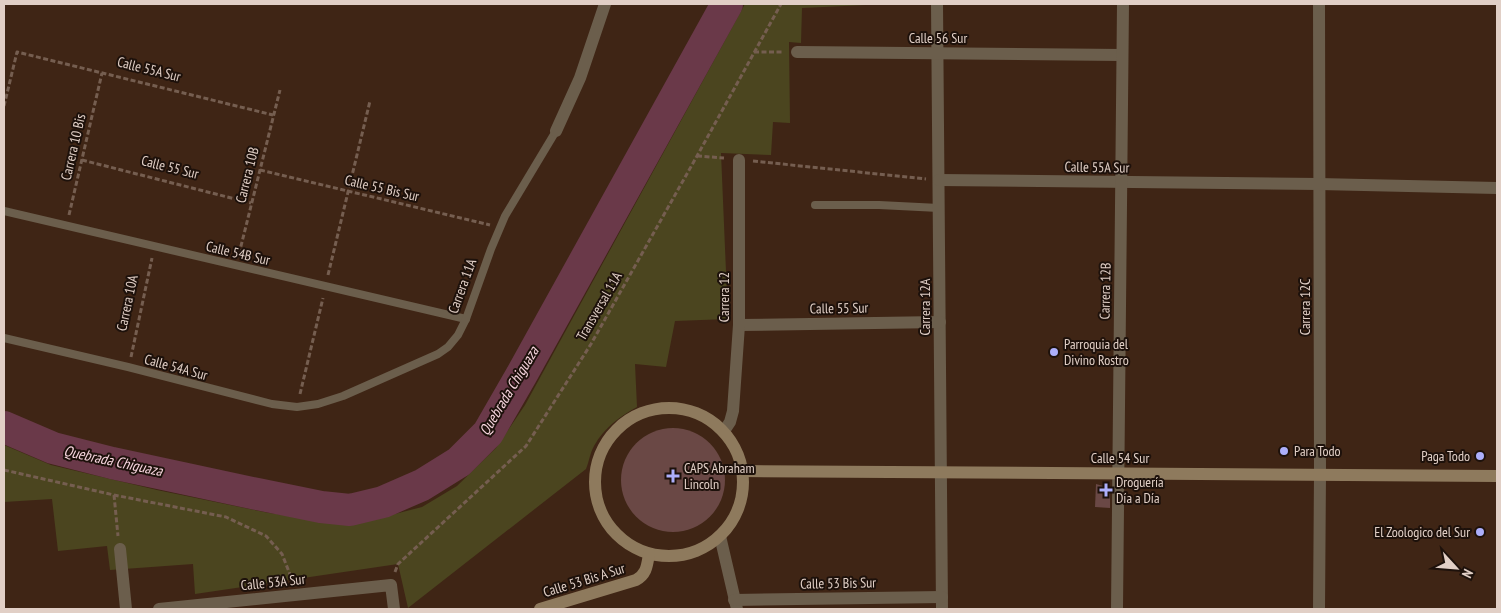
<svg xmlns="http://www.w3.org/2000/svg" width="1501" height="613" font-family="'PT Sans Narrow',sans-serif">
<style>
.green{fill:#4b451f}
.lines{fill:none;stroke-linecap:round;stroke-linejoin:round}
.river{stroke:#6a3949;stroke-width:32}
.building{fill:#6a4845}
.path{stroke:#755e50;stroke-width:3;stroke-dasharray:5 2.5;stroke-linecap:butt}
.lane{stroke:#6b5e4c;stroke-width:8}
.street{stroke:#6b5e4c;stroke-width:12}
.secondary{stroke:#8e7a5d;stroke-width:12}
.poi-dot{fill:#adaffb;stroke:#1d110b;stroke-width:2}
.labels{text-anchor:middle;stroke-width:4;stroke-linejoin:round;paint-order:stroke}
.street-label{font-size:14px;fill:#e1cfc6;stroke:#1d110b}
.poi-label{font-size:14px;fill:#e1cfc6;stroke:#1d110b;text-anchor:start}
.water-label{font-size:15px;font-style:italic;fill:#f8d6df;stroke:#1d110b}
</style>
<rect width="100%" height="100%" fill="#3f2515"/>
<path class="green" d="M745,4H866V5L802,8L801,43L789,42L790,123L773,122L771,155L721,153L728,319L675,321L666,367L635,364L637,407C619,417 604,428 594,446C590,453 589,462 586,469L408,608L398,564L195,594L193,564L110,570L107,546L58,551L52,499L4,502V445L51,465L157,490L269,513L356,524L422,507L457,486L496,448L525,405Z"/>
<g class="lines">
<path class="river" d="M4,427L53,448L112,463L257,494L321,507L350,510L383,502L422,485L459,462L488,433L522,374L727,4"/>
</g>
<g class="building">
<circle cx="673" cy="480" r="52"/>
<path d="M1096,484L1107,487L1110,490V508L1095,507Z"/>
</g>
<g class="lines">
<g class="path">
<path d="M754,52H784"/>
<path d="M4,106L17,52L273,115"/>
<path d="M697,156L724,158"/>
<path d="M82,160L251,203"/>
<path d="M753,161L926,179"/>
<path d="M260,170L490,225"/>
<path d="M69,215L102,73"/>
<path d="M239,254L280,90"/>
<path d="M328,275L370,101"/>
<path d="M131,357L152,258"/>
<path d="M300,394L323,298"/>
<path d="M4,470L114,495L226,517L266,536L282,554L293,582"/>
<path d="M114,495L118,536"/>
<path d="M395,572L398,564L526,446L591,344L697,156L781,4"/>
</g>
<g class="lane">
<path d="M815,205H879L939,208"/>
<path d="M4,211L466,319"/>
<path d="M4,338L128,367L272,404L297,407L318,404L343,396L438,354L448,347L458,335L466,319L491,249L505,216L556,131"/>
</g>
<g class="street">
<path d="M937,4L942,609"/>
<path d="M1319,4L1320,474L1319,609"/>
<path d="M797,52L1122,55"/>
<path d="M556,131L580,78L605,4"/>
<path d="M939,180L1319,184L1497,188"/>
<path d="M739,325L940,322"/>
<path d="M724,431L730,422L733,411L739,325V160"/>
<path d="M720,536L737,609"/>
<path d="M120,549L126,609"/>
<path d="M734,600L942,597"/>
<path d="M159,609L391,585L394,609"/>
<path d="M1117,609L1123,4"/>
</g>
<g class="secondary">
<circle cx="669" cy="482" r="74"/>
<path d="M743,471L1497,476"/>
<path d="M540,609L636,580C647,574 647,565 649,554"/>
</g>
</g>
<g class="poi-dot">
<circle cx="1054" cy="352" r="5"/>
<circle cx="1284" cy="451" r="5"/>
<circle cx="1480" cy="456" r="5"/>
<path d="M670.5 468.5h5v5h5v5h-5v5h-5v-5h-5v-5h5z"/>
<path d="M1103.5 482.5h5v5h5v5h-5v5h-5v-5h-5v-5h5z"/>
<circle cx="1480" cy="532" r="5"/>
</g>
<g class="labels">
<g class="street-label">
<text x="938" y="43">Calle 56 Sur</text>
<text transform="translate(149 69) rotate(14)" y="5">Calle 55A Sur</text>
<text transform="translate(73 147) rotate(-77)" y="5">Carrera 10 Bis</text>
<text transform="translate(170 167) rotate(14)" y="5">Calle 55 Sur</text>
<text transform="translate(1097 167) rotate(1)" y="5">Calle 55A Sur</text>
<text transform="translate(247 175) rotate(-76)" y="5">Carrera 10B</text>
<text transform="translate(382 188) rotate(13)" y="5">Calle 55 Bis Sur</text>
<text transform="translate(238 253) rotate(13)" y="5">Calle 54B Sur</text>
<text transform="translate(462 286) rotate(-70)" y="5">Carrera 11A</text>
<text transform="translate(1105 291) rotate(-89)" y="5">Carrera 12B</text>
<text transform="translate(724 297) rotate(-90)" y="5">Carrera 12</text>
<text transform="translate(127 303) rotate(-78)" y="5">Carrera 10A</text>
<text transform="translate(599 306) rotate(-60)" y="5">Transversal 11A</text>
<text transform="translate(925 307) rotate(-90)" y="5">Carrera 12A</text>
<text transform="translate(1305 307) rotate(-90)" y="5">Carrera 12C</text>
<text transform="translate(839 308) rotate(-1)" y="5">Calle 55 Sur</text>
<text transform="translate(176 367) rotate(15)" y="5">Calle 54A Sur</text>
<text x="1120" y="463">Calle 54 Sur</text>
<text transform="translate(584 580) rotate(-17)" y="5">Calle 53 Bis A Sur</text>
<text transform="translate(273 582) rotate(-6)" y="5">Calle 53A Sur</text>
<text transform="translate(838 583) rotate(-1)" y="5">Calle 53 Bis Sur</text>
</g>
<g class="poi-label">
<text x="1064" y="349">Parroquia del<tspan x="1064" dy="16">Divino Rostro</tspan></text>
<text x="1294" y="456">Para Todo</text>
<text x="1470" y="461" text-anchor="end">Paga Todo</text>
<text x="684" y="473">CAPS Abraham<tspan x="684" dy="16">Lincoln</tspan></text>
<text x="1116" y="487">Droguería<tspan x="1116" dy="16">Día a Día</tspan></text>
<text x="1470" y="537" text-anchor="end">El Zoologico del Sur</text>
</g>
<g class="water-label">
<text transform="translate(509 391) rotate(-59)" y="5">Quebrada Chiguaza</text>
<text transform="translate(113 461) rotate(12)" y="5">Quebrada Chiguaza</text>
</g>
</g>
<rect width="1501" height="613" fill="none" stroke="#e1cfc6" stroke-width="10"/>
<g transform="translate(1456 568) rotate(116)" stroke="#1d110b" stroke-width="4" paint-order="stroke">
<path d="M0-4L9 19L0 12L-9 19Z" fill="#e1cfc6"/>
<text y="-8" font-size="14" font-weight="bold" text-anchor="middle" fill="#e1cfc6">N</text>
</g>
</svg>
